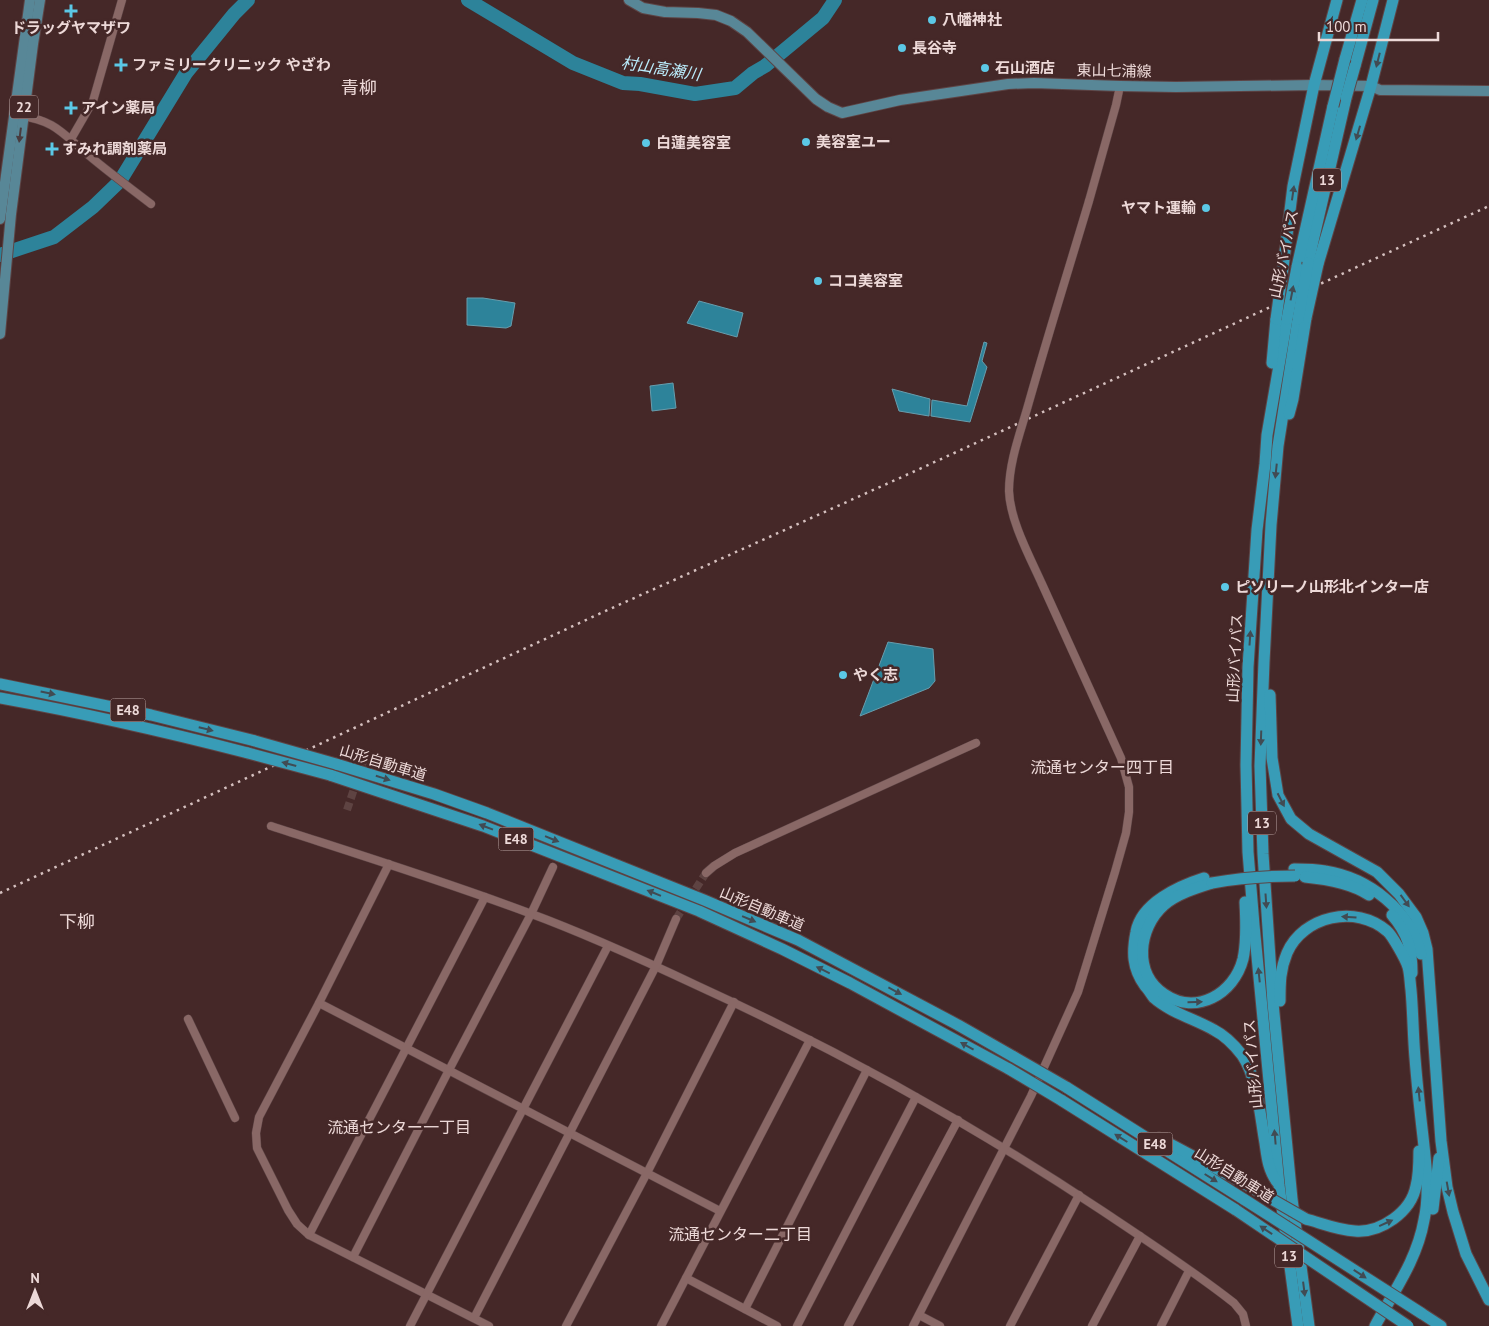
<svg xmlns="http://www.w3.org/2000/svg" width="1489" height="1326" font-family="'PT Sans','Noto Sans JP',sans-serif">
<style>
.water{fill:#2d839a;stroke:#679dad}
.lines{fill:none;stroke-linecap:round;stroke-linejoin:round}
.river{stroke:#2d839a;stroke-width:14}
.minor-tunnel{stroke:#5e4342;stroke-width:8;stroke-dasharray:8 4;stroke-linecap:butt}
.minor-casing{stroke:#5d4445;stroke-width:9}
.major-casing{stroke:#5d4445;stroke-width:12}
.highway-casing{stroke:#5d4445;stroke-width:13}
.minor{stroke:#896866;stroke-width:8}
.major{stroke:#588797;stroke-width:10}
.highway{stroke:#389cb7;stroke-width:11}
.rail{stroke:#d5c0bf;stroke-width:2.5;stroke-dasharray:2.5 5;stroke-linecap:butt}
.minor-bridge-casing{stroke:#5d4445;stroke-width:9;stroke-linecap:butt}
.highway-bridge-casing{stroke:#5d4445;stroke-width:13;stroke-linecap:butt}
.minor-bridge{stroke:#896866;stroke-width:8}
.highway-bridge{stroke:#389cb7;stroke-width:11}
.oneway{fill:#414b53}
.oneway2{fill:#493b3e}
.poi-dot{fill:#5bc8e6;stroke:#452828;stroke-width:2}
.labels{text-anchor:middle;stroke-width:5;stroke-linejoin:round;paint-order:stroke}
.shield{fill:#452828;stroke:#bba4a3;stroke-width:1}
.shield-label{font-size:14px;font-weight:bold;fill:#edd9d8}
.poi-label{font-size:15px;font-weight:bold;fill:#edd9d8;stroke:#452828;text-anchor:start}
.street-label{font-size:15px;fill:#edd9d8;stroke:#452828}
.water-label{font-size:16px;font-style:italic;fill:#bbedfd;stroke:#452828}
.neighbourhood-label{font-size:16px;fill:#edd9d8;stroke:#452828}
.quarter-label{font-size:18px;fill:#edd9d8;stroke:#452828}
</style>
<rect width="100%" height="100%" fill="#452828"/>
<g class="water">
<path d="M483,298L515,303L511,326L506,328L467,325V298Z"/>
<path d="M699,301L743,313L737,337L687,323Z"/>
<path d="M984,342L987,343L982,361L987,367L970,422L931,416L932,400L967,406Z"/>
<path d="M673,383L676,408L652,411L650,386Z"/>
<path d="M892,389L930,399L929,416L899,411Z"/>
<path d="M888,642L933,649L935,681L929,688L860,716Z"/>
</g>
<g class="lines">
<g class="river">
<path d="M468,0L573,63L623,83L640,84L695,94L735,88L753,73L765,66L823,18L835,0"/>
<path d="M0,255L54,237L93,207L120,181L186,73L234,14L248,0"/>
</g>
<g class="minor-tunnel">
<path d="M347,810L365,756"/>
<path d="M676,919L706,873"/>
</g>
<g class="minor-casing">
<g id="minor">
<path d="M20,116C54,120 62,133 86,153C107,171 129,187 151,204"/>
<path d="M71,139L93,101L122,0"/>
<path d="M1089,201L1116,105L1120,86"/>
<path d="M271,826C357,854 444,881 529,913C586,934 643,960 698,986C838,1050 973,1125 1101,1210C1146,1240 1192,1270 1234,1303L1243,1314L1246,1326"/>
<path d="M389,864L319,1003L259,1117L256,1133L257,1148L288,1210L297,1224L309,1235L489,1326"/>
<path d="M706,873L714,866L735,853L976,743"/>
<path d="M319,1003L720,1211"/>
<path d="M188,1019L235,1118"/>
<path d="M309,1235L485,897"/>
<path d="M353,1257L449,1070L531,914L553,867"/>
<path d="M686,1278L777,1326"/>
<path d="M745,1309L867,1070"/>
<path d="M919,1315L940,1326"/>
<path d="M474,1318L656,966L676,919"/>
<path d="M410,1326L608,946"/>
<path d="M566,1326L647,1173L734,1002"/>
<path d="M661,1326L810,1040"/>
<path d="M797,1326L916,1097"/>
<path d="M848,1326L958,1120"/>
<path d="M913,1326L1031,1096L1078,992L1115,872L1126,833L1129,812V787L1121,758L1042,584"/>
<path d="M1010,1326L1079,1195"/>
<path d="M1092,1326L1140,1236"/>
<path d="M1161,1326L1189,1271"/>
</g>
</g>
<g class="major-casing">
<g id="major">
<path d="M629,0L643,8L665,12L698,13L716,15L731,21L747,32L816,99L828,107L842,113L900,100L1008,84L1034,83L1120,86L1176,87L1314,85L1371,86L1380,90L1489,91"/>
<path d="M0,219L30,0"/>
<path d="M0,334L11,214L33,44L40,0"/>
</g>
</g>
<g class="highway-casing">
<g id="highway">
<path d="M1345,59L1362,0"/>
<path d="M1355,66L1373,0"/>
<path d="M1308,263L1346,98"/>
<path d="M1318,264L1371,86L1393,0"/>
<path d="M1297,267L1333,106"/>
<path d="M1282,276L1293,186L1314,85L1337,0"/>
<path d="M1287,319L1267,435L1265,464L1257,530L1248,667L1246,765L1248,852L1254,925L1279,1185L1298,1326"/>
<path d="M1298,319L1278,446L1271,525L1264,662L1260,766L1263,854L1273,1003L1292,1199L1309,1326"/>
<path d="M1272,363L1276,319"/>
<path d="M1289,414L1293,399L1306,318"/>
<path d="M0,684L151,715L255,741"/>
<path d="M1270,695L1272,758L1278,795L1291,819L1309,834L1377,872L1399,894L1416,917L1423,933L1427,949L1441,1141L1447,1187L1453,1212L1466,1254L1489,1300"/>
<path d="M0,698C83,713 166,732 248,753"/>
<path d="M336,764L434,794L487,813L704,900L798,940L958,1025L1014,1057"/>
<path d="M330,775L483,826L699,911L782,949L850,983L1009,1069"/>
<path d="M1294,869C1304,869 1315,869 1325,871C1369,878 1410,910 1421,954"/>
<path d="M1305,877C1326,879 1351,883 1369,895"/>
<path d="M1204,878C1179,886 1141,903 1136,932C1132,952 1132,968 1145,986C1148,989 1151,994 1154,998C1171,1013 1195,1019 1214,1030C1224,1035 1235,1046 1242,1055C1258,1079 1260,1116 1265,1143C1267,1157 1268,1170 1277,1182"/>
<path d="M1212,883C1196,888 1177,894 1164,905C1138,928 1133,973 1164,994C1196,1016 1234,994 1243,959C1247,941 1246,920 1245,902"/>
<path d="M1392,915C1408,934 1412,949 1412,973"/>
<path d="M1280,1001C1280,983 1280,970 1287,953C1303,916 1356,904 1387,931C1392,935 1406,960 1408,967C1410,974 1410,983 1411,990C1413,1012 1413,1035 1415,1058C1417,1084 1420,1111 1423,1137C1426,1165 1430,1193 1424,1220C1417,1260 1394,1291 1375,1326"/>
<path d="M1066,1087L1245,1200"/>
<path d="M1061,1100L1236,1210"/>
<path d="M1159,1138L1247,1185"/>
<path d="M1433,1209L1439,1158"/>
<path d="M1306,1219C1321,1223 1338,1230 1355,1231C1381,1233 1411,1212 1416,1186C1419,1175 1419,1162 1419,1151"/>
<path d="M1421,1313L1441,1326"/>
</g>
</g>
<use href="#minor" class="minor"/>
<use href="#major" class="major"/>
<use href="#highway" class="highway"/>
<path class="rail" d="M0,893L601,613L913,472L1489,206"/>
<g class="minor-bridge-casing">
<path id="minor-bridge" d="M1042,584C1030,557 1010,521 1009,491C1009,461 1021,431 1029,402C1048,335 1069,268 1089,201"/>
</g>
<g class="highway-bridge-casing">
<g id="highway-bridge">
<path d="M1346,98L1355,66"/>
<path d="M1333,106L1345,59"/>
<path d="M1306,318L1318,264"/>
<path d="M1276,319L1282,276"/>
<path d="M1287,319L1297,267"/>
<path d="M1298,319L1308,263"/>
<path d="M255,741L336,764"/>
<path d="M248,753L330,775"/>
<path d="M1212,883C1240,878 1267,876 1295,876"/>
<path d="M1014,1057L1066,1087"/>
<path d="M1009,1069L1061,1100"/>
<path d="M1247,1185L1306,1219"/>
<path d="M1245,1200L1421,1313"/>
<path d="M1236,1210L1408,1326"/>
</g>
</g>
<use href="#minor-bridge" class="minor-bridge"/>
<use href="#highway-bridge" class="highway-bridge"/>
</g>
<defs><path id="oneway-solid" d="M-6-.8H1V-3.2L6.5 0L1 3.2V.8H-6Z" transform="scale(1.25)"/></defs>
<g class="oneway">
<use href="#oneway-solid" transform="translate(1378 60) rotate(104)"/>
<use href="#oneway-solid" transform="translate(1358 133) rotate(106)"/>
<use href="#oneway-solid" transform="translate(1293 193) rotate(-82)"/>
<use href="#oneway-solid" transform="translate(1292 293) rotate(-79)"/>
<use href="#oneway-solid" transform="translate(1276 471) rotate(96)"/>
<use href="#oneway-solid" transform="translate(1250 638) rotate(-86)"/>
<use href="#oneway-solid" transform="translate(48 693) rotate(12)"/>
<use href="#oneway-solid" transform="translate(206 729) rotate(14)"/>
<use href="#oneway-solid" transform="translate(1261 738) rotate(92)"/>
<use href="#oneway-solid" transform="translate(289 764) rotate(-165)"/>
<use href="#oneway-solid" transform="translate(383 778) rotate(17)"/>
<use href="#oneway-solid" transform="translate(1281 800) rotate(63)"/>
<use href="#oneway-solid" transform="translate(486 827) rotate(-159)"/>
<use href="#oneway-solid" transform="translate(552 839) rotate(22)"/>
<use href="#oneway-solid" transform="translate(654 893) rotate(-158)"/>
<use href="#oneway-solid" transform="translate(1266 901) rotate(86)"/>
<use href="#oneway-solid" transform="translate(1405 901) rotate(54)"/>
<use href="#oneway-solid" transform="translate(1349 917) rotate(-176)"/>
<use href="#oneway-solid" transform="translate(749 919) rotate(23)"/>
<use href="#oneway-solid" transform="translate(823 970) rotate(-154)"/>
<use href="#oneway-solid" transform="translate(1259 975) rotate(-96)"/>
<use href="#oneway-solid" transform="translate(895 991) rotate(28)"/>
<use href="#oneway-solid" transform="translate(1195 1002) rotate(-2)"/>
<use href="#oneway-solid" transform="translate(967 1046) rotate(-151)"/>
<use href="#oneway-solid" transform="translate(1419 1094) rotate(-96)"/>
<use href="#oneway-solid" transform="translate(1275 1137) rotate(-95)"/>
<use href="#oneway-solid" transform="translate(1121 1138) rotate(-148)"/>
<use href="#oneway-solid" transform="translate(1211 1178) rotate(32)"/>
<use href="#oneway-solid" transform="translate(1448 1189) rotate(80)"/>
<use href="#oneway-solid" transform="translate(1386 1223) rotate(-24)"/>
<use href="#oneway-solid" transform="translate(1266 1230) rotate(-146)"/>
<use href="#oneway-solid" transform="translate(1360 1274) rotate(33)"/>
<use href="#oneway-solid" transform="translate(1304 1289) rotate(83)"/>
</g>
<use class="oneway2" href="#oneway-solid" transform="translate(20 135) rotate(97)"/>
<g class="poi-dot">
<path d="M68.5 3.5h5v5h5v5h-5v5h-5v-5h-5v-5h5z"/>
<circle cx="932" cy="20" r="5"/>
<circle cx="902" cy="48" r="5"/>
<path d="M118.5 57.5h5v5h5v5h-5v5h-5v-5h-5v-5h5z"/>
<circle cx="985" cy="68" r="5"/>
<path d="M68.5 100.5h5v5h5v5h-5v5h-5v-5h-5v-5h5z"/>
<circle cx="806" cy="142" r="5"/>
<circle cx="646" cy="143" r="5"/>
<path d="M49.5 141.5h5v5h5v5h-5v5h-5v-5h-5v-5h5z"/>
<circle cx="1206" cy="208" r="5"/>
<circle cx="818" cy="281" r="5"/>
<circle cx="1225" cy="587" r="5"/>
<circle cx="843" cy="675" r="5"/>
</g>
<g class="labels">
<g class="shield">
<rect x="10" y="95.5" width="28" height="23" rx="4"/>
<rect x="1313" y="168.5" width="28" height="23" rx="4"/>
<rect x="110.5" y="698.5" width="35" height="23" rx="4"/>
<rect x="1248" y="811.5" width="28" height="23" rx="4"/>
<rect x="498.5" y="827.5" width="35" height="23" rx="4"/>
<rect x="1137.5" y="1132.5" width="35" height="23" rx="4"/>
<rect x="1275" y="1244.5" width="28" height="23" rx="4"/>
</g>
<g class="shield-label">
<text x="24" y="112">22</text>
<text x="1327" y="185">13</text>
<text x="128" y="715">E48</text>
<text x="1262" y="828">13</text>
<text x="516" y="844">E48</text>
<text x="1155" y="1149">E48</text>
<text x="1289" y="1261">13</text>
</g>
<g class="poi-label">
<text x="942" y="25">八幡神社</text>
<text x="71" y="33" text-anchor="middle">ドラッグヤマザワ</text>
<text x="912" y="53">長谷寺</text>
<text x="132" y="70">ファミリークリニック やざわ</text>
<text x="995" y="73">石山酒店</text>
<text x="81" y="113">アイン薬局</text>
<text x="816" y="147">美容室ユー</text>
<text x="656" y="148">白蓮美容室</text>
<text x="62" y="154">すみれ調剤薬局</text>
<text x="1196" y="213" text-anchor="end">ヤマト運輸</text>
<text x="828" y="286">ココ美容室</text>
<text x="1235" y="592">ピソリーノ山形北インター店</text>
<text x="853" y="680">やく志</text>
</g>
<g class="street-label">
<text transform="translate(1114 71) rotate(1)" y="5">東山七浦線</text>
<text transform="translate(1284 254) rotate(-78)" y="5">山形バイパス</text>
<text transform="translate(1235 658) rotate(-87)" y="5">山形バイパス</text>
<text transform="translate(383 763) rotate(17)" y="5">山形自動車道</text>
<text transform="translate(762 909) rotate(23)" y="5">山形自動車道</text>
<text transform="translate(1253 1064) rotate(-95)" y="5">山形バイパス</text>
<text transform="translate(1234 1175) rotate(32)" y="5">山形自動車道</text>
</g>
<g class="water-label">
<text transform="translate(661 68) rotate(9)" y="6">村山高瀬川</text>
</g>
<g class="neighbourhood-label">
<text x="1102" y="773">流通センター四丁目</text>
<text x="399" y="1133">流通センター一丁目</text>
<text x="740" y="1240">流通センター二丁目</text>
</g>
<g class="quarter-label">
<text x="359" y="94">青柳</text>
<text x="77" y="928">下柳</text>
</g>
</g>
<g transform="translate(35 1291)" stroke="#452828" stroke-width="4" paint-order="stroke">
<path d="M0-4L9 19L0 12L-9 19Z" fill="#edd9d8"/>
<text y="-8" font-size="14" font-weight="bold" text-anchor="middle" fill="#edd9d8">N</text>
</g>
<path d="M1319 32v8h119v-8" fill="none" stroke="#edd9d8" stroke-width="2.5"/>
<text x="1326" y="32" font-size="15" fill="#edd9d8" stroke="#452828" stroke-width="4" paint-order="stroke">100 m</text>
</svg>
